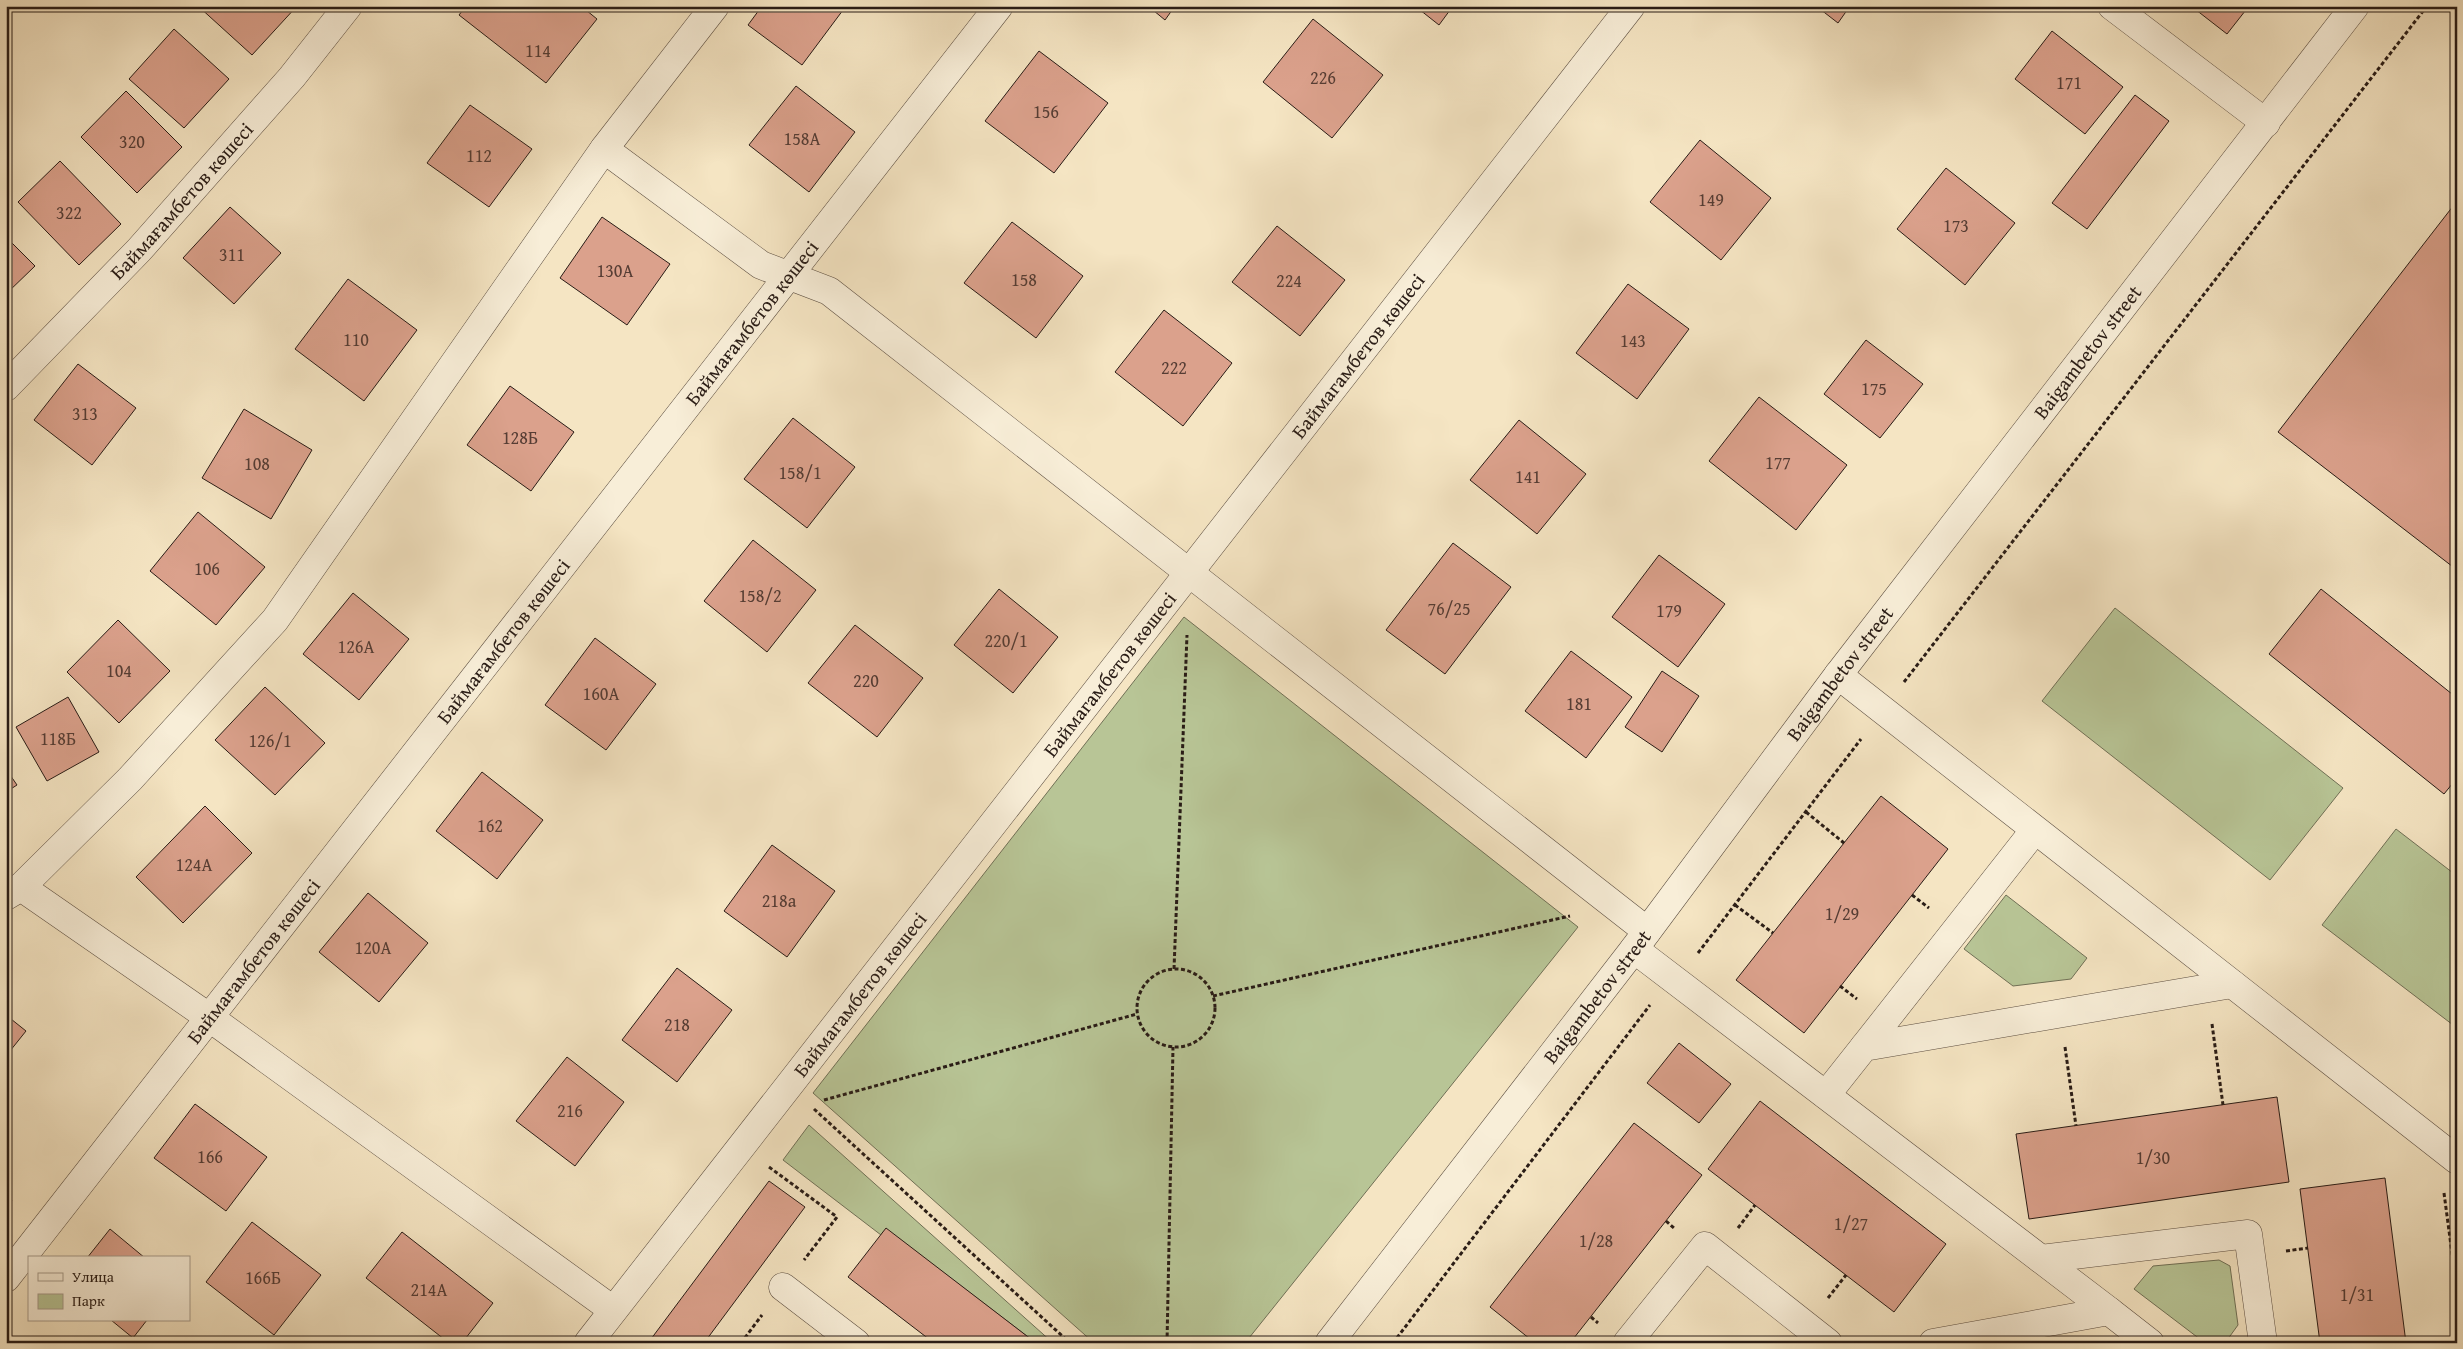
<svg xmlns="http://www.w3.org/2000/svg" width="2463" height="1349" font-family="'Gentium Book Plus',serif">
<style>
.green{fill:#b8c596;stroke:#707056}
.building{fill:#dba18c;stroke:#291c16}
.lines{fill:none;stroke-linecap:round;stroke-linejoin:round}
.minor-casing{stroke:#5c4e41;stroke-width:29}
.path{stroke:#291c16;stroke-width:3;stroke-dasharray:4 2.5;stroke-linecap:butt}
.minor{stroke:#f8eed8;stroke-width:28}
.labels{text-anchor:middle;stroke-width:4;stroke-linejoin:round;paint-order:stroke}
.number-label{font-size:18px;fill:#563d34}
.street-label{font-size:20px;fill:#291c16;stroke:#f8eed8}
</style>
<rect width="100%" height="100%" fill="#f5e5c3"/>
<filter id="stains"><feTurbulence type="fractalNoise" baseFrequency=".004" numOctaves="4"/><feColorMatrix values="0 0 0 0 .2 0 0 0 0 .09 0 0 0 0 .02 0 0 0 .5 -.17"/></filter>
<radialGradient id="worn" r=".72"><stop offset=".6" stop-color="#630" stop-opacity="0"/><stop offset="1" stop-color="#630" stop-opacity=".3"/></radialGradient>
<g class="green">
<path d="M2115,608L2343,788L2270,880L2042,701Z"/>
<path d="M1184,617L1578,927L1245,1343H1094L813,1093Z"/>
<path d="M2396,829L2457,876V1028L2322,925Z"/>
<path d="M2006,895L2087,958L2071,979L2013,986L1964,949Z"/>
<path d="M809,1125L1053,1343H1036L886,1229L881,1235L783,1160Z"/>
<path d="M2219,1260L2230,1266L2238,1325L2225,1343H2205L2134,1289L2153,1266Z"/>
</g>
<g class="building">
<path d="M198,6H297L252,55Z"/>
<path d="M466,6H581L597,19L546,83L459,15Z"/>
<path d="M762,6H846L802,65L748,25Z"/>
<path d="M1148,6H1175L1165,20Z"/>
<path d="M1415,6H1453L1439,25Z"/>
<path d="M1816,6H1850L1838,23Z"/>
<path d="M2191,6H2249L2227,34Z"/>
<path d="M1313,19L1383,75L1332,138L1263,82Z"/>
<path d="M174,29L229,79L184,128L129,79Z"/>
<path d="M2052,31L2123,87L2085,134L2015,79Z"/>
<path d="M1039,51L1108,103L1054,173L985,121Z"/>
<path d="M796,86L855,132L809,192L749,145Z"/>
<path d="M126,91L182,147L137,193L81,137Z"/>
<path d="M2135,95L2169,121L2087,229L2052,203Z"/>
<path d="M470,105L532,149L489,207L427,163Z"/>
<path d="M1700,140L1771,198L1721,260L1650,202Z"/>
<path d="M60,161L121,224L79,265L18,202Z"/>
<path d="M1946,168L2015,223L1965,285L1897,229Z"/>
<path d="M2457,201V570L2278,432Z"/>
<path d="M230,207L281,253L234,304L183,258Z"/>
<path d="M602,217L670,264L627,325L560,278Z"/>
<path d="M1012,222L1083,276L1036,338L964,283Z"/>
<path d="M1277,226L1345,280L1300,336L1232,282Z"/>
<path d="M6,237L35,266L6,294Z"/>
<path d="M348,279L417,330L364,401L295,349Z"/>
<path d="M1628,284L1689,329L1637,399L1576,353Z"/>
<path d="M1164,310L1232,363L1183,426L1115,372Z"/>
<path d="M1866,340L1923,384L1880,438L1824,394Z"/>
<path d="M78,364L136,408L92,465L34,420Z"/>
<path d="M510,386L574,432L531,491L467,445Z"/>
<path d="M1759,397L1847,465L1796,530L1709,461Z"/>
<path d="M244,409L312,450L271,519L202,478Z"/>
<path d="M793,418L855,467L807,528L744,479Z"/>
<path d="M1519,420L1586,474L1537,534L1470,480Z"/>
<path d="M198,512L265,567L216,625L150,571Z"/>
<path d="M753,540L816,590L767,652L704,601Z"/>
<path d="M1453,543L1511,587L1445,674L1386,630Z"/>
<path d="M1659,555L1725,604L1678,667L1612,617Z"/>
<path d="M999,589L1058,637L1013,693L954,645Z"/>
<path d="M2321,589L2457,698V778L2444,794L2269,654Z"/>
<path d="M353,593L409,639L359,700L303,654Z"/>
<path d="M118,620L170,671L119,723L67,672Z"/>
<path d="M855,625L923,678L877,737L808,683Z"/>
<path d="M595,638L656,684L606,750L545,705Z"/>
<path d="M1571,651L1632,697L1586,758L1525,711Z"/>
<path d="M1662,671L1699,696L1662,752L1625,727Z"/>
<path d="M265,687L325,743L275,795L215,740Z"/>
<path d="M68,697L99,752L47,781L16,727Z"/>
<path d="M6,769L17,785L6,792Z"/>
<path d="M482,772L543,820L497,879L436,831Z"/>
<path d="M1881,796L1948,849L1804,1033L1736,980Z"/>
<path d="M205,806L252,853L183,923L136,877Z"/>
<path d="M772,845L835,891L787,957L724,911Z"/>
<path d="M368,893L428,943L379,1002L319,952Z"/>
<path d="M677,968L732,1010L677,1082L622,1040Z"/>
<path d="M6,1015L26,1031L6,1056Z"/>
<path d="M1679,1043L1731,1084L1699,1123L1647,1083Z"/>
<path d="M567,1057L624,1102L575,1166L516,1121Z"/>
<path d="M2277,1097L2289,1182L2029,1219L2016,1134Z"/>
<path d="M1760,1101L1946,1244L1894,1312L1708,1169Z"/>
<path d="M195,1104L267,1157L226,1211L154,1158Z"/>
<path d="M1634,1123L1702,1175L1570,1343H1535L1490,1307Z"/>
<path d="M2385,1178L2406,1343H2320L2300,1189Z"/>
<path d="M769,1181L805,1207L704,1343H648Z"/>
<path d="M6,1196L12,1200L6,1209Z"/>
<path d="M252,1222L321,1275L274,1335L206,1282Z"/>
<path d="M886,1228L1036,1343H934L848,1277Z"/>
<path d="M110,1229L145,1258H87Z"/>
<path d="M402,1232L493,1303L462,1343H449L366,1278Z"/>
<path d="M111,1320H147L133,1338Z"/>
</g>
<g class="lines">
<g class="minor-casing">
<g id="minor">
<path d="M2112,6L2266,123"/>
<path d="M604,149L761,265L829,291L1647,931"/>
<path id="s1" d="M6,387L139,250L292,77L348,6"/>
<path d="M1838,675L2457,1160"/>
<path d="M21,887L130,779L275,620L604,149L715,6"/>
<path d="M6,896L21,887L210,1018L613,1310"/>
<path d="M1634,949L2109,1311"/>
<path d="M1864,1047L2034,831"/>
<path d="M1826,1095L1864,1047L2232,984"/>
<path d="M2041,1259L2248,1234L2263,1343"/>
<path id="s2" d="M6,1278L999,6"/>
<path d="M783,1287L856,1343"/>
<path id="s3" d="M588,1343L1631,6"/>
<path id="s4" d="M1329,1343L1634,949L1838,675L2355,6"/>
<path d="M1627,1343L1705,1246L1828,1343"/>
<path d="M1933,1343L2109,1311L2150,1343"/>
</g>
</g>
<g class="path">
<path d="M1904,682L2427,6"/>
<path d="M1806,812L1844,843"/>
<path d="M1912,895L1929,908"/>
<path d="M1735,905L1773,933"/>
<path d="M1698,953L1861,739"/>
<path d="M1174,969L1187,635"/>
<circle cx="1176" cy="1008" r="39"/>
<path d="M1840,986L1857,999"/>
<path d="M1213,996L1570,916"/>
<path d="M2212,1024L2223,1105"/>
<path d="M2065,1047L2076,1126"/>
<path d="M824,1100L1137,1014"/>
<path d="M814,1109L1070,1343"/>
<path d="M769,1167L837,1217L804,1260"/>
<path d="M2444,1193L2457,1291"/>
<path d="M1666,1221L1675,1229"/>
<path d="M1738,1228L1755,1205"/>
<path d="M2286,1251L2308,1248"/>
<path d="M1828,1298L1846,1275"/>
<path d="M1591,1317L1598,1323"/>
<path d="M741,1343L762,1315"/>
<path d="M1167,1343L1173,1047"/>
<path d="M1393,1343L1650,1005"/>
</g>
<use href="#minor" class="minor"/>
</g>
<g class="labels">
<g class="number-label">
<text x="538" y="57">114</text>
<text x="1323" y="84">226</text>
<text x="2069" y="89">171</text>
<text x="1046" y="118">156</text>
<text x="802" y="145">158А</text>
<text x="132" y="148">320</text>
<text x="479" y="162">112</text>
<text x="1711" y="206">149</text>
<text x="69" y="219">322</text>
<text x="1956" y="232">173</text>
<text x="232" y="261">311</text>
<text x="615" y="277">130А</text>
<text x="1024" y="286">158</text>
<text x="1289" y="287">224</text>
<text x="356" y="346">110</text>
<text x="1633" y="347">143</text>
<text x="1174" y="374">222</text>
<text x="1874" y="395">175</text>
<text x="85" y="420">313</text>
<text x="520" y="444">128Б</text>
<text x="1778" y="469">177</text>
<text x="257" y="470">108</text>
<text x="800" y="479">158/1</text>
<text x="1528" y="483">141</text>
<text x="207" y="575">106</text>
<text x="760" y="602">158/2</text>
<text x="1449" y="615">76/25</text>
<text x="1669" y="617">179</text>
<text x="1006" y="647">220/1</text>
<text x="356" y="653">126А</text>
<text x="119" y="677">104</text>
<text x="866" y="687">220</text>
<text x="601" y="700">160А</text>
<text x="1579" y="710">181</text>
<text x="58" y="745">118Б</text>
<text x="270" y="747">126/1</text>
<text x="490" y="832">162</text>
<text x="194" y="871">124А</text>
<text x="779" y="907">218а</text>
<text x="1842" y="920">1/29</text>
<text x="373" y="954">120А</text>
<text x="677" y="1031">218</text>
<text x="570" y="1117">216</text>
<text x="210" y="1163">166</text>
<text x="2153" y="1164">1/30</text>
<text x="1851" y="1230">1/27</text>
<text x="1596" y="1247">1/28</text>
<text x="263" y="1284">166Б</text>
<text x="429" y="1296">214А</text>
<text x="2357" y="1301">1/31</text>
</g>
<g class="street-label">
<text dy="7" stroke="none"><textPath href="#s1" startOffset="256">Баймағамбетов көшесі</textPath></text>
<text dy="7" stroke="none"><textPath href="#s2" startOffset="1212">Баймағамбетов көшесі</textPath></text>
<text dy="7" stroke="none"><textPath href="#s4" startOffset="1248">Baigambetov street</textPath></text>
<text dy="7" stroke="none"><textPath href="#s3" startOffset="1252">Баймагамбетов көшесі</textPath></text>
<text dy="7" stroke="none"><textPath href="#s2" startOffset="808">Баймағамбетов көшесі</textPath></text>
<text dy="7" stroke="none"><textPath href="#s4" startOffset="842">Baigambetov street</textPath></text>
<text dy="7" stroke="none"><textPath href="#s3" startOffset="848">Баймагамбетов көшесі</textPath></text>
<text dy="7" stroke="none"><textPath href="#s2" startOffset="402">Баймағамбетов көшесі</textPath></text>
<text dy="7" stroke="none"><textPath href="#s3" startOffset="442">Баймагамбетов көшесі</textPath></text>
<text dy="7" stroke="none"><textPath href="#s4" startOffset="438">Baigambetov street</textPath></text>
</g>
</g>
<rect width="2463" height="1349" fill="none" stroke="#f5e5c3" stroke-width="25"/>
<rect x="8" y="8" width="2448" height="1334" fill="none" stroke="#291c16" stroke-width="2.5"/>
<rect x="12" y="12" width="2438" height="1324" fill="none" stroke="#291c16"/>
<rect x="28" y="1256" width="162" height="65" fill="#f8eed8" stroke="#a59a8a"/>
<rect x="38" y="1273" width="25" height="8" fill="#f8eed8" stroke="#a59a8a"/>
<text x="72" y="1282" font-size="15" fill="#291c16">Улица</text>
<rect x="38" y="1294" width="25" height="15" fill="#b8c596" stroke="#a59a8a"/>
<text x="72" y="1306" font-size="15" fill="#291c16">Парк</text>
<rect width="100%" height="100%" filter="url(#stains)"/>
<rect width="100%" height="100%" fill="url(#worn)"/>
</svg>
